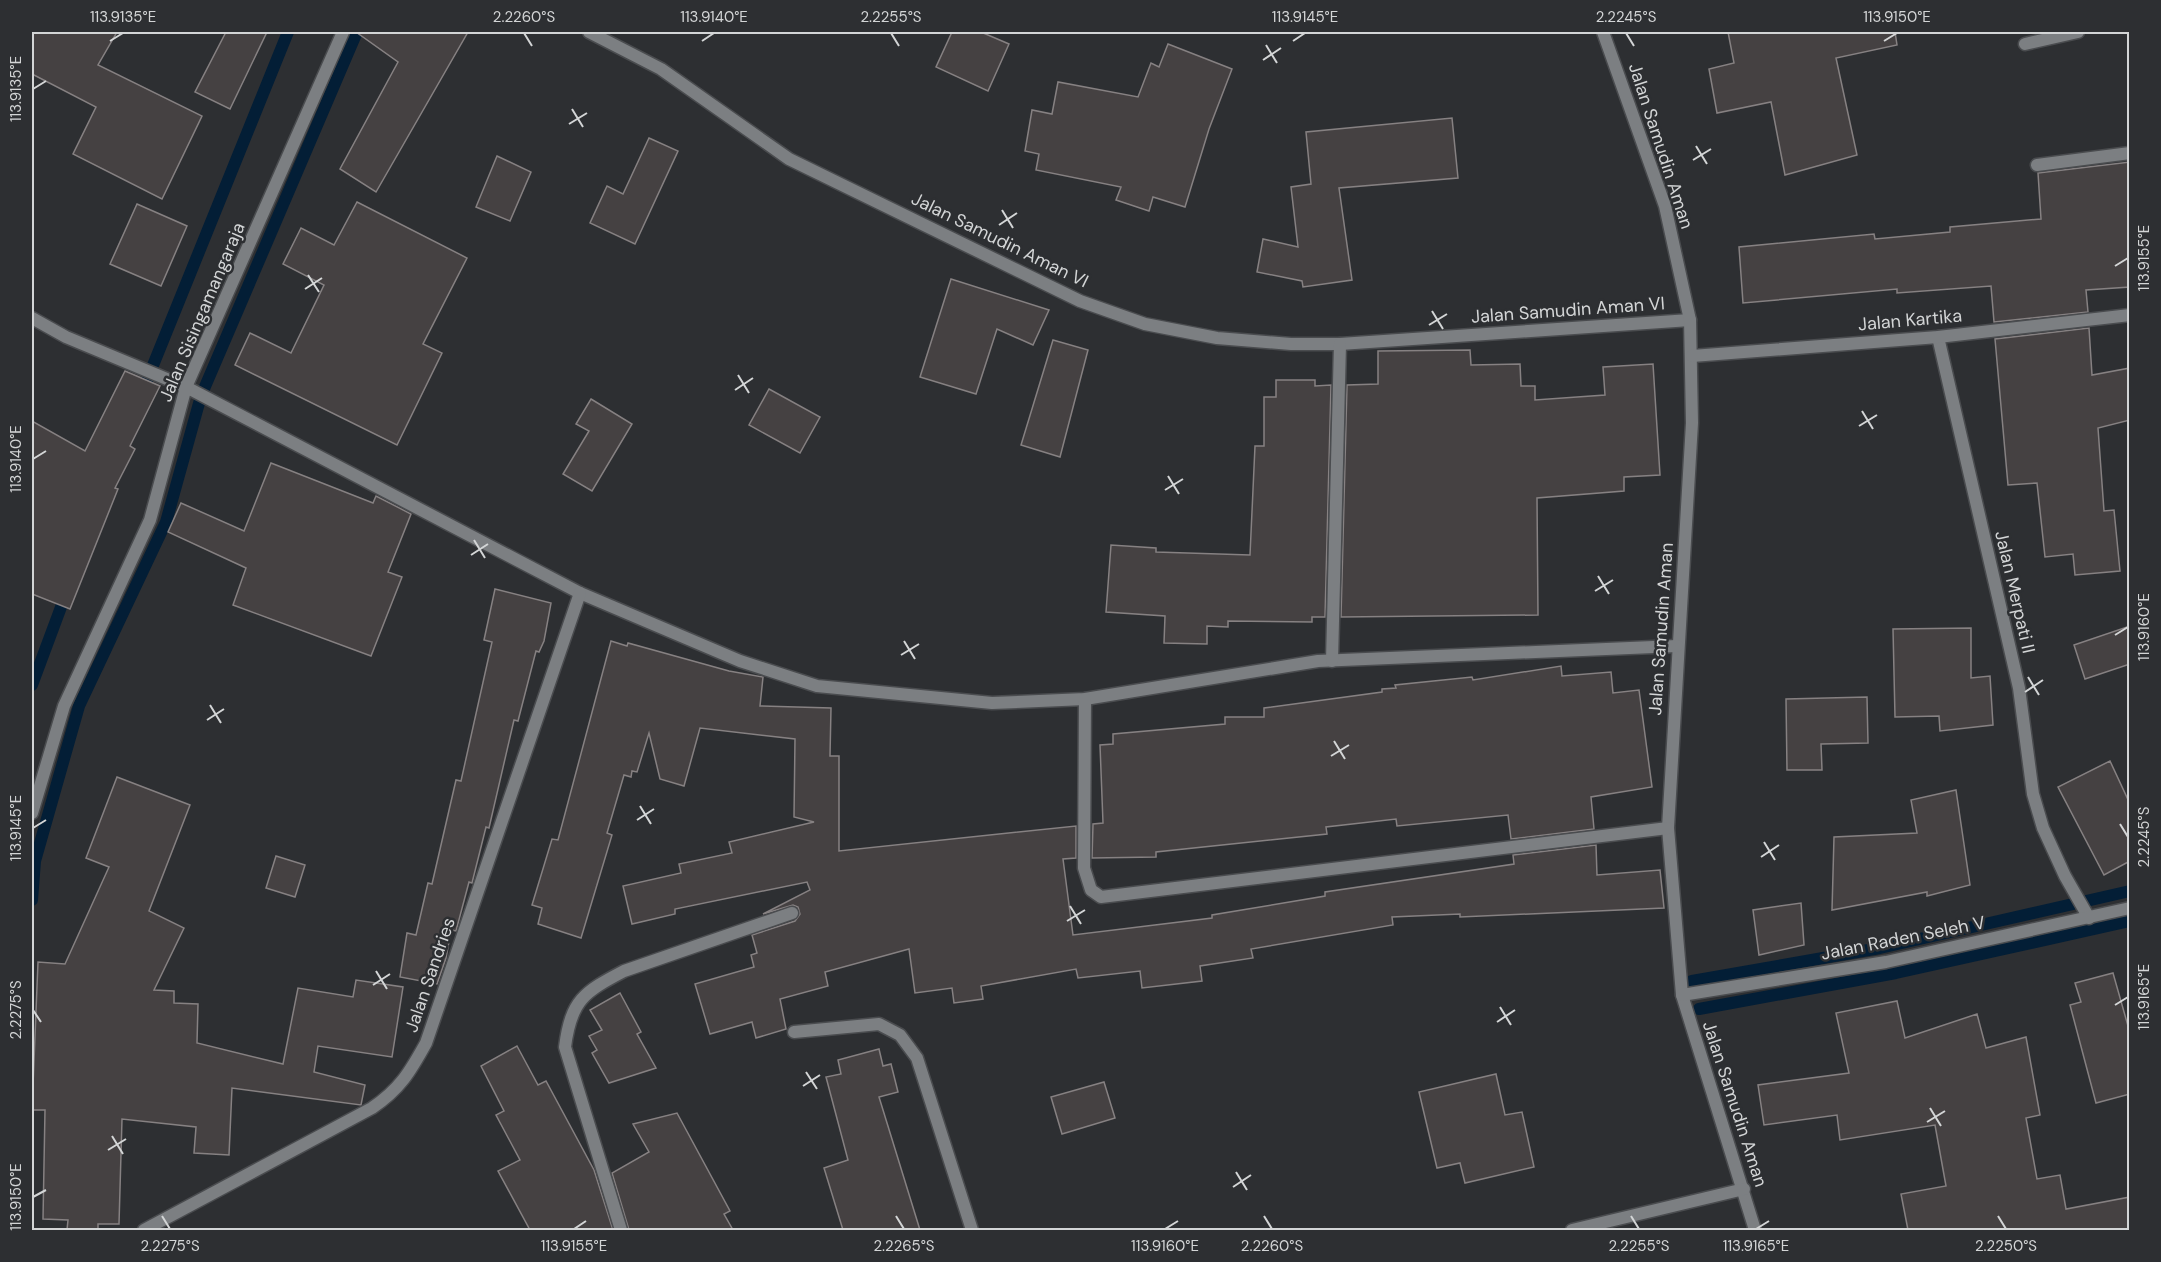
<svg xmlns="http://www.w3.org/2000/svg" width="2161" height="1262" font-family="'DM Sans',sans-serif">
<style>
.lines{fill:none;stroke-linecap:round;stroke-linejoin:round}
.stream{stroke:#031e36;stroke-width:12}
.building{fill:#454142;stroke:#868182;stroke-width:1.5}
.minor-casing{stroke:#4a4c4f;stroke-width:15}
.tertiary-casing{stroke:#4a4c4f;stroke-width:15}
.minor{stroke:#7c7f82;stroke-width:12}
.tertiary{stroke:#7c7f82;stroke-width:12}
.ticks{fill:none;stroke:#d3d5d6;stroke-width:2}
.labels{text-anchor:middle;stroke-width:5;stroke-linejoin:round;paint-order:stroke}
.street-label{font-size:18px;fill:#d3d5d6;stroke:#2d2f32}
.neatline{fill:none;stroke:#d3d5d6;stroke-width:2}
.ticks-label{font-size:15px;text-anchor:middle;fill:#d3d5d6}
</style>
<rect width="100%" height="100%" fill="#2d2f32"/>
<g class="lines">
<g class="stream">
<path d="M141,395L288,32"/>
<path d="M32,685L67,591"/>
<path d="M32,900L35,861L79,706L166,522L201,396L357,32"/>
<path d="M1692,981L1880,948L2130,891"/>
<path d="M1699,1009L1896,973L2130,921"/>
</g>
</g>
<g class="building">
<path d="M32,32H117L98,65L202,116L162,199L73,154L96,107L32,74Z"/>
<path d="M226,32H267L230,109L195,92Z"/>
<path d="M356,32H468L376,192L340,169L398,62Z"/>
<path d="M952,32H981L1009,44L988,91L936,67Z"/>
<path d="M1728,32H1895L1897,45L1836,58L1857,155L1785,175L1771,102L1717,113L1709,69L1734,63Z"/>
<path d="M1168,44L1232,69L1209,129L1185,207L1153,197L1149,211L1116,200L1121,187L1036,170L1039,154L1025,151L1032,110L1052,114L1058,82L1138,97L1151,63L1159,67Z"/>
<path d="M1452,118L1458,178L1339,188L1352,280L1303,287L1302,281L1257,272L1263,239L1298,247L1291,187L1311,184L1306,132Z"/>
<path d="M649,138L678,151L635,244L590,223L607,186L623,194Z"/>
<path d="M497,156L531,172L510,221L476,207Z"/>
<path d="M2130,162V287L2086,290L2088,312L1994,322L1991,286L1897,293V289L1743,303L1739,247L1874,234L1875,239L1950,232V227L2041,219L2038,173Z"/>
<path d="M357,202L467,258L423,344L442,353L397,445L235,365L250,333L291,353L324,285L283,264L301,228L334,245Z"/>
<path d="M137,204L187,226L161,286L110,264Z"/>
<path d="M951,279L1049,310L1033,345L997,329L976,394L920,377Z"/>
<path d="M2089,328L2092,375L2130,368V420L2098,428L2104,511L2114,510L2120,571L2075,575L2073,554L2045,557L2037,483L2008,485L1995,339Z"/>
<path d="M1053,340L1088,350L1060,457L1021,445Z"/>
<path d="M1470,350L1471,365L1520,364L1521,386H1535V400L1605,395L1603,367L1653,364L1660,475L1624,477V491L1537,498L1538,615L1341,617L1347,385L1378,384V351Z"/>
<path d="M125,371L160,386L130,446L135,449L115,488L118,489L70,609L32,594V421L85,451Z"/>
<path d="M1276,380H1315V386L1331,385L1325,617H1312V622L1228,621V627L1207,626V644L1164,643L1165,616L1106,612L1111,545L1156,548V552L1250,555L1255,446H1264V397H1276Z"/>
<path d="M769,389L820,417L800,453L749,425Z"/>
<path d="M591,399L632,424L592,491L563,474L589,431L576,424Z"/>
<path d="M271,463L373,503L376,496L411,514L388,572L402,577L371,656L233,605L246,568L168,532L181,503L244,531Z"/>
<path d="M495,589L551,603L544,641L539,652L536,651L518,721L514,720L489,828L486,827L472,883L469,882L456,931L451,930L446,958L437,984L400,977L407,933L416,935L428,883L432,884L456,780L461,781L492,642L484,640Z"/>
<path d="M2130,626V664L2085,679L2074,645Z"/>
<path d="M1971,628V678L1990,676L1993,725L1940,731L1939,716L1895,717L1893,629Z"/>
<path d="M611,641L627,646L628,643L729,671L763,677L760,706L831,708L830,756H839V851L1076,826V858L1063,859L1073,935L1212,918V915L1325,896V892L1514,864L1513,855L1596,845L1597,875L1660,870L1664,908L1460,917V914L1392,917L1393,925L1251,949L1253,958L1200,966L1202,981L1142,988L1140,971L1078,978L1076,969L981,986L983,999L954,1003L952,988L915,993L909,949L825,972L828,986L780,999L786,1029L756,1038L752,1022L710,1034L695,984L754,967L751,955L757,953L752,935L795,921L800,914L798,907L793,905L763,914L810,890L807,882L675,909V914L632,924L623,886L681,873L679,864L732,853L729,842L814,822L794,817L795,739L700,728L684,786L660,779L649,733L637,772L632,771L631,777L624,775L607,833L612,835L581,938L538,924L542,908L532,905L552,839L558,840Z"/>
<path d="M1561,666L1562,676L1611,672L1613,693L1639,690L1652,787L1591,797L1594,829L1511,839L1508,815L1397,826L1396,819L1326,827L1327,834L1156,852V857L1092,858L1093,824L1103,823L1100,745L1113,744V734L1225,724V717H1264V708L1382,692V689L1396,688L1395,685L1472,677L1473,680Z"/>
<path d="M1867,697L1868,743L1821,744L1822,770H1787L1786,699Z"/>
<path d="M2110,761L2130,804V861L2104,875L2058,787Z"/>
<path d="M117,777L190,805L149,911L184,928L154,990L174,991V1003L198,1004L197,1043L283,1064L298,988L353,997L356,980L403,987L392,1057L318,1046L314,1072L365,1085L361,1105L232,1088L229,1155L194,1153L196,1127L122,1119L119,1224H98V1230H67L68,1220L43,1219L45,1110H32L38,962L65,964L109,867L86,858Z"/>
<path d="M1956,790L1970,885L1927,896V892L1832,910L1834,837L1917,833L1911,800Z"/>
<path d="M276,856L305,865L295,897L266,888Z"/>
<path d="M1801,903L1804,945L1759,955L1753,910Z"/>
<path d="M2113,973L2130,1033V1094L2096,1103L2070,1005L2081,1002L2075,983Z"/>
<path d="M620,993L641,1032L637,1034L656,1068L609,1083L592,1053L597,1050L589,1036L602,1030L590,1010Z"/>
<path d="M1897,1001L1905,1038L1977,1014L1986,1048L2026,1037L2040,1115L2026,1118L2037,1179L2060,1175L2066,1209L2130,1197V1230H1908L1901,1194L1946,1186L1935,1125L1840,1140L1837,1115L1764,1125L1758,1085L1849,1073L1836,1013Z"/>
<path d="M517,1046L538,1085L546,1081L594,1170L613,1230H530L498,1171L520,1160L496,1115L504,1111L481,1066Z"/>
<path d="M879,1049L883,1066L891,1064L898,1092L879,1097L920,1230H843L824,1168L848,1160L826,1077L841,1074L838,1060Z"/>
<path d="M1496,1074L1505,1115L1522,1112L1534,1167L1465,1183L1460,1163L1437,1168L1419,1092Z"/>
<path d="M1104,1082L1115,1118L1062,1134L1051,1097Z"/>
<path d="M677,1113L730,1211L724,1214L733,1230H629L612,1173L649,1152L633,1124Z"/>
</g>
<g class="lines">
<g class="minor-casing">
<g id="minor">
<path d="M589,32L661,69L789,159L1080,301L1145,324L1217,338L1291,344H1340L1690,320"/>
<path d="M1603,32L1665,206L1690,320L1692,423L1668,828L1682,995L1755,1230"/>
<path d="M2025,44L2078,32"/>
<path d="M2037,165L2130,153"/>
<path d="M32,318L66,337L186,387L580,593L740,661L817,686L992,703L1085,699L1318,661L1677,646"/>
<path d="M1938,337L2019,688L2033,794L2043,828L2065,876L2089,918"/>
<path d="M1692,356L1938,337L2130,315"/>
<path d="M1332,661L1340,344"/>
<path d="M1085,699L1084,868L1091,890L1101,897L1668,828"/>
<path d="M1682,995L1886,962L2130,908"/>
<path d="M794,1032L879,1024L900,1035L917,1058L972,1230"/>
<path d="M144,1230L372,1108C400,1089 410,1072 426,1043L580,593"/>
<path d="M621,1230L565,1047C571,1000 584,992 624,971L792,913"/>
<path d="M1572,1230L1744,1189"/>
</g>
</g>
<g class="tertiary-casing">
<path id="tertiary" d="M32,813L64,706L150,520L186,387L343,32"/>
</g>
<use href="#minor" class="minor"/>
<use href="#tertiary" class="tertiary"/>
</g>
<path class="ticks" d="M524,33L532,46M891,33L899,46M1626,33L1634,46M110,41L123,33M702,41L714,33M1293,41L1305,33M1884,41L1897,33M1266,45L1277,63M1263,60L1281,48M33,89L46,81M572,109L583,127M569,124L587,113M1696,146L1707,164M1693,160L1711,149M1002,210L1013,228M999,225L1017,213M2115,266L2128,258M308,275L319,292M305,289L322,278M1432,311L1443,329M1429,325L1447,314M738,375L749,393M735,390L753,378M1862,411L1873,429M1859,426L1877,415M33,459L46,451M1168,476L1179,494M1165,490L1183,479M474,540L485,558M471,555L488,544M1598,576L1609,594M1595,591L1613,580M2115,635L2128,627M904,641L915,659M901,655L919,644M2028,677L2039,695M2025,692L2043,680M210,705L221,723M207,720L224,709M1334,741L1345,759M1331,756L1349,745M640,806L651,824M637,820L654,809M2120,824L2128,837M33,828L46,820M1764,842L1775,860M1761,857L1779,845M1070,906L1081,924M1067,921L1085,910M376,971L387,989M373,985L390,974M2115,1005L2128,997M1500,1007L1511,1025M33,1010L41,1022M1497,1022L1515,1010M806,1072L817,1089M803,1086L820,1075M1930,1108L1941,1126M1927,1122L1945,1111M112,1136L123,1154M108,1150L126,1139M1236,1172L1247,1190M1233,1187L1251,1175M33,1197L46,1190M162,1216L170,1229M896,1216L904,1229M1264,1216L1272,1229M1631,1216L1639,1229M1998,1216L2006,1229M574,1229L586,1221M1165,1229L1178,1221M1756,1229L1769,1221"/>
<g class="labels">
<g class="street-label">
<text transform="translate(1661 146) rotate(72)" y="6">Jalan Samudin Aman</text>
<text transform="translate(1000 240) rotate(26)" y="6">Jalan Samudin Aman VI</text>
<text transform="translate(1568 310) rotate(-4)" y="6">Jalan Samudin Aman VI</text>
<text transform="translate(202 312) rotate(-67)" y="6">Jalan Sisingamangaraja</text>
<text transform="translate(1910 320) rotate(-5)" y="6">Jalan Kartika</text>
<text transform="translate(2015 592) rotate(77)" y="6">Jalan Merpati II</text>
<text transform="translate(1661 629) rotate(-86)" y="6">Jalan Samudin Aman</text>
<text transform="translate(1903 938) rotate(-11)" y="6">Jalan Raden Seleh V</text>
<text transform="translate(430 975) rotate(-71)" y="6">Jalan Sandries</text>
<text transform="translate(1735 1104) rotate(72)" y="6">Jalan Samudin Aman</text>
</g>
</g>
<rect width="2161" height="1262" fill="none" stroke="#2d2f32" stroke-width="66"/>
<rect x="33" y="33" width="2095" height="1196" class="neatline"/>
<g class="ticks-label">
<text x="123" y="22">113.9135°E</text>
<text x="524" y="22">2.2260°S</text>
<text x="714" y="22">113.9140°E</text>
<text x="891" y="22">2.2255°S</text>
<text x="1305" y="22">113.9145°E</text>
<text x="1626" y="22">2.2245°S</text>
<text x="1897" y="22">113.9150°E</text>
<text transform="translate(16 89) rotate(-90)" y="5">113.9135°E</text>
<text transform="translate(2144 258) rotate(-90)" y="5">113.9155°E</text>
<text transform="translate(16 459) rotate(-90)" y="5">113.9140°E</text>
<text transform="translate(2144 627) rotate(-90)" y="5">113.9160°E</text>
<text transform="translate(16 828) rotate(-90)" y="5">113.9145°E</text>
<text transform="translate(2144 837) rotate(-90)" y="5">2.2245°S</text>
<text transform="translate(2144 997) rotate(-90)" y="5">113.9165°E</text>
<text transform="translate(16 1010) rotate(-90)" y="5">2.2275°S</text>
<text transform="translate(16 1197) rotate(-90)" y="5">113.9150°E</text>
<text x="170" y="1251">2.2275°S</text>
<text x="574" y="1251">113.9155°E</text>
<text x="904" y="1251">2.2265°S</text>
<text x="1165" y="1251">113.9160°E</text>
<text x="1272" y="1251">2.2260°S</text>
<text x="1639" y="1251">2.2255°S</text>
<text x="1756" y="1251">113.9165°E</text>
<text x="2006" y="1251">2.2250°S</text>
</g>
</svg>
